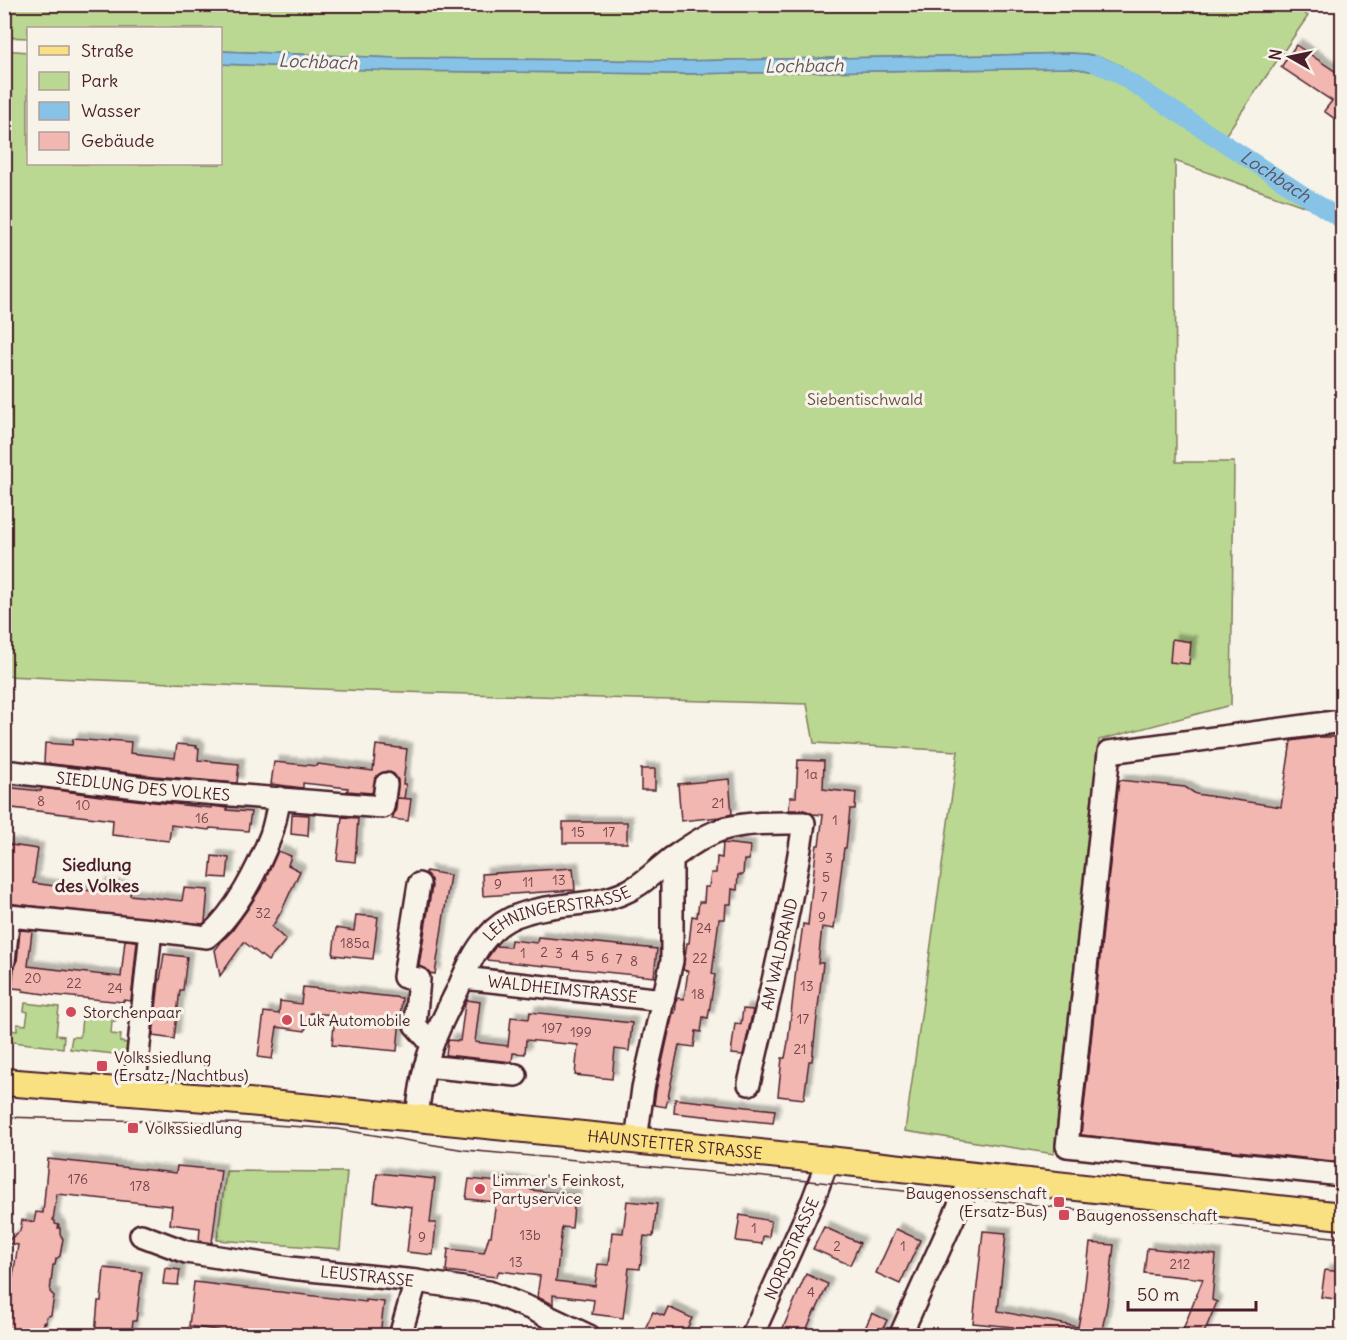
<svg xmlns="http://www.w3.org/2000/svg" width="1347" height="1340" font-family="Delius,sans-serif">
<style>
.green{fill:#bad891;stroke:#827c5e;stroke-width:1.5}
.water{fill:#86c3e6;stroke:#6e819b;stroke-width:1.5}
.lines{fill:none;stroke-linecap:round;stroke-linejoin:round}
.canal{stroke:#86c3e6;stroke-width:18}
.building{fill:#f2b7b1;stroke:#4a1f2b;stroke-width:1.5;filter:url(#shadow)}
.minor-casing{stroke:#4a1f2b;stroke-width:26}
.major-casing{stroke:#4a1f2b;stroke-width:30}
.minor{stroke:#f7f3e8;stroke-width:21}
.major{stroke:#f9e181;stroke-width:26}
.tram{stroke:#4a1f2b;stroke-width:1.5}
.poi-dot{fill:#d1495b;stroke:#f7f3e8;stroke-width:2}
.labels{text-anchor:middle;stroke-width:6;stroke-linejoin:round;paint-order:stroke}
.number-label{font-size:14px;fill:#74454c}
.park-label{font-size:16px;fill:#664d44;stroke:#f7f3e8}
.street-label{font-size:16px;fill:#4a1f2b;stroke:#f7f3e8}
.poi-label{font-size:16px;fill:#4a1f2b;stroke:#f7f3e8;text-anchor:start}
.water-label{font-size:18px;font-style:italic;fill:#5c5063;stroke:#f7f3e8}
.neighbourhood-label{font-size:18px;font-weight:bold;fill:#4a1f2b;stroke:#f7f3e8}
</style>
<defs>
<filter id="shadow"><feDropShadow dx="5.5" dy="-5.5" stdDeviation="1.5" flood-color="#0004"/></filter>
</defs>
<rect width="100%" height="100%" fill="#f7f3e8"/>
<filter id="ink" filterUnits="userSpaceOnUse"><feTurbulence type="fractalNoise" baseFrequency=".0167" numOctaves="2"/><feDisplacementMap in="SourceGraphic" scale="12" xChannelSelector="R" yChannelSelector="G"/><feConvolveMatrix kernelMatrix="1 2 1 2 8 2 1 2 1" color-interpolation-filters="sRGB"/></filter>
<g filter="url(#ink)">
<g class="green">
<path d="M1291,4L1308,16L1222,140L1341,219L1175,161L1176,462H1234L1231,705L1099,740L1088,834L1054,1154L905,1131L958,751L814,743L807,704L369,691L5,676L4,50L28,52V164H220L221,64L395,71L679,74L1071,68L1097,72L1114,80L1104,58L1087,54L1069,53L999,55L679,61L396,58L221,51L220,28H28V38L5,37V5Z"/>
<path d="M1336,269L1342,274V467H1339Z"/>
<path d="M25,1003L59,1007L56,1035L64,1036L63,1048L13,1042L10,1038V1030L17,1031V1024L26,1025L28,1012L24,1011Z"/>
<path d="M83,1009L117,1014L116,1021H112L111,1034L121,1035L120,1042L134,1044L132,1056L70,1049L72,1037H80Z"/>
<path d="M226,1171L347,1172L340,1249L217,1240Z"/>
</g>
<path class="water" d="M220,51L396,58L679,61L999,55L1069,53L1086,54L1104,58L1122,66L1115,80L1097,72L1071,68L679,74L395,71L221,64Z"/>
<g class="lines">
<path class="canal" id="s1" d="M1096,64L1115,72L1342,220"/>
</g>
<g class="building">
<path d="M1296,45L1342,76V124L1324,111L1332,101L1281,67Z"/>
<path d="M1172,639L1191,642L1189,664L1170,662Z"/>
<path d="M1319,737H1342V1162L1081,1135L1119,780L1185,787L1196,794L1281,807L1291,741Z"/>
<path d="M73,739L109,742V740L131,742L130,753L175,758L177,744L197,746L196,748H199L198,760L239,764L237,783L155,776L44,763L45,743L72,745Z"/>
<path d="M376,745L407,749L403,784H406L404,799L397,798L398,780L394,774L387,771L381,773L376,777L372,793L347,791L348,788L303,783V788L271,784L274,762L317,766L318,764L373,771Z"/>
<path d="M798,760L824,761L823,789L856,793L855,809H850L846,848H844L834,929L822,927L818,963H823L812,1061H809L804,1099L778,1096L782,1058H785L788,1042L797,960H798L803,924L808,925L816,851L817,845H819L823,815L813,814L804,810H789L790,797H796Z"/>
<rect x="641" y="769" width="14" height="21"/>
<path d="M729,779L732,814L720,817L681,821L678,784Z"/>
<path d="M4,787L41,791L42,788L107,797L211,808V806L227,808V810L251,812L248,831L210,828L209,830L171,825L169,841L112,835L113,820L4,807Z"/>
<path d="M397,798L411,799L408,821L392,819L396,809Z"/>
<path d="M292,814L309,815L308,836L291,834Z"/>
<path d="M342,817L358,818L355,862L337,860Z"/>
<rect x="563" y="822" width="64" height="21"/>
<path d="M723,843L750,846L749,860H744L743,875H738L737,890L732,889L731,904H726L725,919H719L712,974L715,975L708,1018L703,1017L701,1032L696,1031L694,1047L679,1045L666,1107L654,1105L656,1090L673,1013H675L677,998L684,999L688,971L683,970L687,943H689L692,916L697,917L699,902H704L705,887H709L711,873H716L717,857L722,858Z"/>
<path d="M4,844L38,849L33,883L99,892L100,885L131,888L130,895L182,901L184,888L208,890L205,922L203,924L4,903Z"/>
<path d="M278,851L291,856L288,865L300,871L281,912L272,927L286,940L268,961L244,942L220,976L215,950L222,941L232,931L247,910L267,879L266,878Z"/>
<path d="M212,856L229,858L227,878L210,877Z"/>
<path d="M573,868L575,890L483,896L482,874Z"/>
<path d="M426,871L450,875L435,974L430,973L426,969L419,966L432,886L431,880L426,873Z"/>
<path d="M356,915L378,917L373,959L333,955L336,928L354,931Z"/>
<path d="M20,930L32,931L28,966L121,977L125,940L137,941L131,1001L123,1000V1002L52,995L23,991V989L12,988L14,969L17,962Z"/>
<path d="M538,937L657,949L654,977L486,960L496,946L510,947L511,940L537,943Z"/>
<path d="M164,954L187,957L183,990H180L174,1039L153,1036L159,981H160Z"/>
<path d="M303,987L402,998L397,1051L332,1045L335,1015L310,1013L305,1031L277,1027L272,1059L258,1057L264,1012L279,1014L280,1001L301,1004Z"/>
<path d="M467,1000L480,1002L475,1042L508,1046L511,1017L529,1019L530,1012L632,1023L629,1051L615,1049L612,1079L575,1075L578,1045L526,1040L525,1054L513,1053L512,1062L446,1055L448,1040L460,1041L465,1004Z"/>
<path d="M743,1009L753,1010L743,1055L731,1054L735,1023L741,1024Z"/>
<path d="M675,1099L775,1110L773,1123L674,1113Z"/>
<path d="M48,1159L176,1173L177,1166L221,1170L212,1243L199,1241L200,1228L170,1224L172,1206L57,1194L53,1220L55,1221V1224L59,1225L58,1228H60V1234L63,1239L60,1256L56,1259L55,1265H53L50,1292L54,1296L51,1315L46,1317V1323L43,1322L42,1331L35,1330L34,1335H4V1326L8,1301H4V1293L11,1288L18,1245L5,1243L20,1231L22,1220L34,1222L36,1212L43,1213Z"/>
<path d="M377,1173L435,1179L430,1223H436L433,1255L407,1252L412,1207L374,1202Z"/>
<path d="M469,1179L498,1182L499,1180L531,1183V1190L575,1195L572,1228L562,1227L556,1281L595,1286L598,1264L609,1265L612,1232L623,1233L627,1201L657,1204L653,1237L644,1236L640,1269L629,1268L623,1318L592,1314L594,1300L553,1295V1304L537,1297L540,1276L499,1271L496,1277L446,1271L448,1249L484,1253L489,1236H491L496,1202L466,1199Z"/>
<path d="M740,1215L771,1221L769,1237L763,1236L762,1244L736,1241Z"/>
<path d="M824,1227L860,1243L850,1265L813,1249Z"/>
<path d="M896,1229L920,1240L900,1284L876,1273Z"/>
<path d="M983,1231L1006,1233L998,1311L1078,1327L1083,1301L1090,1243L1114,1245L1107,1305L1101,1335H1011L1013,1327L973,1323Z"/>
<path d="M1147,1248L1216,1255L1212,1300L1217,1302L1203,1335H1190L1182,1332L1203,1279L1144,1273Z"/>
<path d="M104,1268L142,1272L136,1321H133L131,1335H95L98,1301H101Z"/>
<path d="M165,1268L180,1270L178,1285L163,1284Z"/>
<path d="M1325,1270L1342,1272V1300L1321,1297Z"/>
<path d="M806,1274L828,1284L816,1311L815,1310L804,1335H780Z"/>
<path d="M194,1282L366,1302V1300L384,1302L380,1335H271L242,1332V1334L189,1326Z"/>
<path d="M668,1307L692,1318L684,1335H642L653,1312L664,1316Z"/>
<path d="M872,1313L887,1320L880,1335H862Z"/>
</g>
<g class="lines">
<g class="minor-casing">
<g id="minor">
<path d="M1342,721L1109,752L1067,1146L1342,1175"/>
<path id="s2" d="M4,771L154,789L383,807L386,784"/>
<path d="M419,884L404,977L419,979L415,1025L432,1044"/>
<path d="M4,915L9,916L4,961"/>
<path d="M9,916L151,930"/>
<path id="s3" d="M463,978L663,1000L672,961V858"/>
<path d="M425,1066L516,1075"/>
<path d="M134,1093L151,930L207,937C236,913 258,869 271,835C275,823 277,810 280,798"/>
<path id="s4" d="M417,1118C419,1100 421,1082 426,1064C433,1038 446,1013 458,989C466,971 474,951 487,937C497,925 510,917 525,913C561,901 602,908 635,887C649,879 661,865 675,856C691,845 708,833 727,828C752,822 778,823 804,823C791,911 769,997 749,1084"/>
<path d="M636,1141L643,1088L663,1000"/>
<path id="s5" d="M141,1235L186,1252L290,1268L416,1281L489,1292L532,1309L589,1336"/>
<path d="M400,1336L416,1281"/>
<path id="s6" d="M752,1336L813,1200L828,1160"/>
<path d="M900,1336L972,1177"/>
</g>
</g>
<g class="major-casing">
<g id="major">
<path id="s7" d="M4,1082L206,1098L417,1118L828,1160L1342,1216"/>
</g>
</g>
<use href="#minor" class="minor"/>
<use href="#major" class="major"/>
<path class="tram" d="M4,1117L257,1124L337,1129L465,1150L820,1182L1342,1238"/>
</g>
</g>
<g class="poi-dot">
<circle cx="71" cy="1012" r="6"/>
<circle cx="287" cy="1020" r="6"/>
<rect x="96" y="1060" width="12" height="12" rx="3"/>
<rect x="127" y="1122" width="12" height="12" rx="3"/>
<circle cx="480" cy="1189" r="6"/>
<rect x="1053" y="1196" width="12" height="12" rx="3"/>
<rect x="1058" y="1209" width="12" height="12" rx="3"/>
</g>
<g class="labels">
<g class="number-label">
<text x="811" y="779">1a</text>
<text x="41" y="806">8</text>
<text x="718" y="808">21</text>
<text x="83" y="810">10</text>
<text x="202" y="823">16</text>
<text x="835" y="825">1</text>
<text x="578" y="837">15</text>
<text x="609" y="837">17</text>
<text x="829" y="863">3</text>
<text x="826" y="882">5</text>
<text x="559" y="885">13</text>
<text x="528" y="887">11</text>
<text x="498" y="889">9</text>
<text x="824" y="902">7</text>
<text x="263" y="918">32</text>
<text x="822" y="922">9</text>
<text x="704" y="933">24</text>
<text x="355" y="948">185a</text>
<text x="544" y="957">2</text>
<text x="523" y="958">1</text>
<text x="559" y="958">3</text>
<text x="575" y="960">4</text>
<text x="590" y="961">5</text>
<text x="605" y="963">6</text>
<text x="700" y="963">22</text>
<text x="619" y="964">7</text>
<text x="634" y="966">8</text>
<text x="33" y="983">20</text>
<text x="74" y="988">22</text>
<text x="807" y="991">13</text>
<text x="115" y="993">24</text>
<text x="698" y="999">18</text>
<text x="803" y="1024">17</text>
<text x="552" y="1033">197</text>
<text x="581" y="1037">199</text>
<text x="800" y="1054">21</text>
<text x="78" y="1184">176</text>
<text x="140" y="1191">178</text>
<text x="754" y="1233">1</text>
<text x="530" y="1240">13b</text>
<text x="422" y="1242">9</text>
<text x="837" y="1251">2</text>
<text x="903" y="1251">1</text>
<text x="516" y="1267">13</text>
<text x="1180" y="1269">212</text>
<text x="811" y="1297">4</text>
</g>
<g class="park-label">
<text x="865" y="405">Siebentischwald</text>
</g>
<g class="street-label">
<text dy="6" stroke="none"><textPath href="#s2" startOffset="140">SIEDLUNG DES VOLKES</textPath></text>
<text dy="6" stroke="none"><textPath href="#s4" startOffset="272">LEHNINGERSTRASSE</textPath></text>
<text transform="translate(779 954) rotate(-77)" y="6">AM WALDRAND</text>
<text dy="6" stroke="none"><textPath href="#s3" startOffset="100">WALDHEIMSTRASSE</textPath></text>
<text dy="6" stroke="none"><textPath href="#s7" startOffset="674">HAUNSTETTER STRASSE</textPath></text>
<text dy="6" stroke="none"><textPath href="#s6" startOffset="96">NORDSTRASSE</textPath></text>
<text dy="6" stroke="none"><textPath href="#s5" startOffset="231">LEUSTRASSE</textPath></text>
</g>
<g class="poi-label">
<text x="83" y="1018">Storchenpaar</text>
<text x="299" y="1026">Luk Automobile</text>
<text x="114" y="1063">Volkssiedlung<tspan x="114" dy="18">(Ersatz-/Nachtbus)</tspan></text>
<text x="145" y="1134">Volkssiedlung</text>
<text x="492" y="1186">Limmer's Feinkost,<tspan x="492" dy="18">Partyservice</tspan></text>
<text x="1047" y="1199" text-anchor="end">Baugenossenschaft<tspan x="1047" dy="18">(Ersatz-Bus)</tspan></text>
<text x="1076" y="1221">Baugenossenschaft</text>
</g>
<g class="water-label">
<text transform="translate(318 62) rotate(2)" y="6">Lochbach</text>
<text transform="translate(804 66) rotate(-1)" y="6">Lochbach</text>
<text dy="6" stroke="none"><textPath href="#s1" startOffset="212">Lochbach</textPath></text>
</g>
<g class="neighbourhood-label">
<text x="97" y="871">Siedlung<tspan x="97" dy="21">des Volkes</tspan></text>
</g>
</g>
<rect width="1347" height="1340" fill="none" stroke="#f7f3e8" stroke-width="24"/>
<rect x="12" y="12" width="1323" height="1316" fill="none" stroke="#4a1f2b" stroke-width="2" filter="url(#ink)"/>
<rect x="27" y="27" width="195" height="138" fill="#f7f3e8" stroke="#b29e9c" stroke-width="1.5"/>
<rect x="39" y="46" width="30" height="9" fill="#f9e181" stroke="#b29e9c" stroke-width="1.5"/>
<text x="81" y="57" font-size="18" fill="#4a1f2b">Straße</text>
<rect x="39" y="72" width="30" height="18" fill="#bad891" stroke="#b29e9c" stroke-width="1.5"/>
<text x="81" y="87" font-size="18" fill="#4a1f2b">Park</text>
<rect x="39" y="102" width="30" height="18" fill="#86c3e6" stroke="#b29e9c" stroke-width="1.5"/>
<text x="81" y="117" font-size="18" fill="#4a1f2b">Wasser</text>
<rect x="39" y="132" width="30" height="18" fill="#f2b7b1" stroke="#b29e9c" stroke-width="1.5"/>
<text x="81" y="147" font-size="18" fill="#4a1f2b">Gebäude</text>
<g transform="translate(1290 57) rotate(279)" stroke="#f7f3e8" stroke-width="4.5" paint-order="stroke">
<path d="M0-4.5L10 22L0 15L-10 22Z" fill="#4a1f2b"/>
<text y="-9" font-size="16" font-weight="bold" text-anchor="middle" fill="#4a1f2b">N</text>
</g>
<path d="M1128 1301v9h128v-9" fill="none" stroke="#4a1f2b" stroke-width="3"/>
<text x="1137" y="1301" font-size="18" fill="#4a1f2b" stroke="#f7f3e8" stroke-width="4.5" paint-order="stroke">50 m</text>
</svg>
